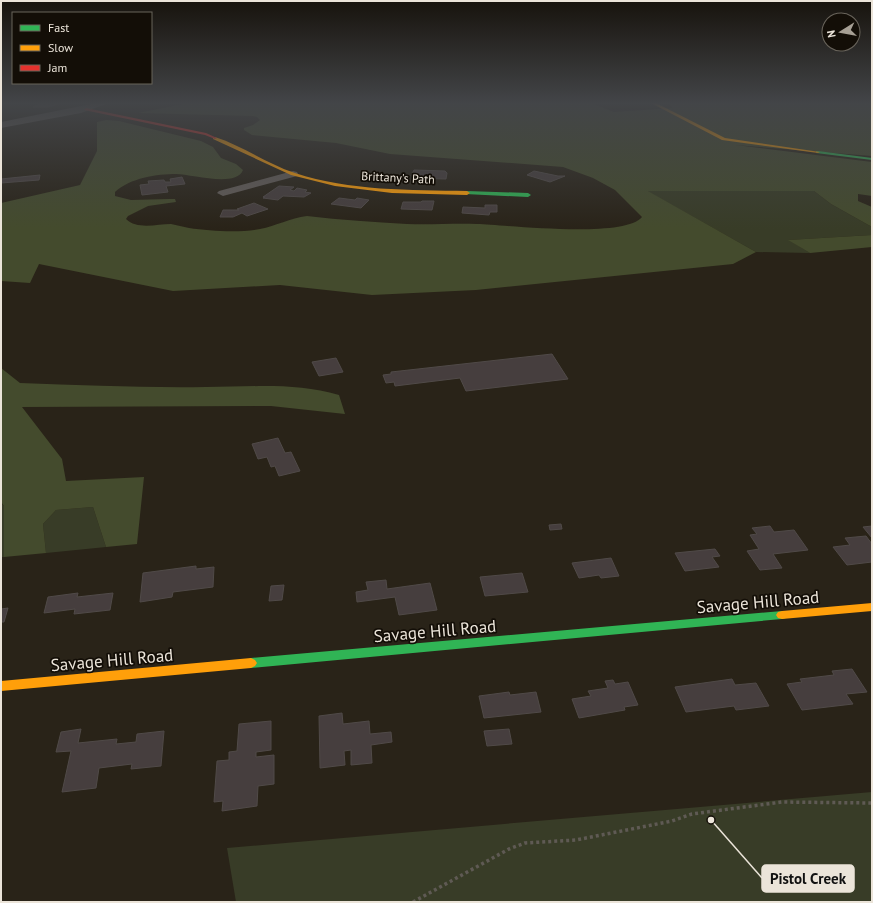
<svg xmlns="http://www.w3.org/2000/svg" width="873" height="903" font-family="'PT Sans',sans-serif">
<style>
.green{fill:#383c27}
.forest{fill:#444b2d}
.building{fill:#463e3e;stroke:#504a48}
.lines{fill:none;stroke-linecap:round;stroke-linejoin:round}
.path{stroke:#5f5a54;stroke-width:3.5;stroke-dasharray:3 3;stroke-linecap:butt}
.street{fill:#635d59;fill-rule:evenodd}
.fast{fill:#30b455;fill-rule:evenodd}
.slow{fill:#ff9f0a;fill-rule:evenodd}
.jam{fill:#e5322d;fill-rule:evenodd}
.labels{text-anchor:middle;stroke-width:3.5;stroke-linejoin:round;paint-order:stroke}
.far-street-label{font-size:12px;fill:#ebe4d9;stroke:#130e07}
.near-street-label{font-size:17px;fill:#ebe4d9;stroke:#130e07}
.leader{fill:none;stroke:#ebe4d9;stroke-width:1.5}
.callout-dot{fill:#ebe4d9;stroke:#130e07;stroke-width:1.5}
.callout{fill:#ebe4d9;stroke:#ebe4d9;stroke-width:1.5}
.callout-label{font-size:15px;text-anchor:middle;font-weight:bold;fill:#111}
</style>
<rect width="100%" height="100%" fill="#292318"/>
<g class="green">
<path d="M647,191H814L831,204L872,227V235L789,240L810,253L756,252Z"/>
<path d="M1,503L4,506V557H1Z"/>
<path d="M93,507L106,547L46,553L43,524L56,510Z"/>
<path d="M872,792V902H236L227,848Z"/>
</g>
<g class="forest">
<path d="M189,103H591L614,112L673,108L668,103H872V156L735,145L872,162V196L858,194V201L872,207V227L831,204L814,191H648L756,252L733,264L476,290L372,295L280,285L173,291L39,264L30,283L1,281V203L80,185L97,151V122L106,120L119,121L201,141L213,147L221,158L236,164L243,170C236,188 191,174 176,174C157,174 130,178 115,192V196L131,200L169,199H175L176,202L148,206L128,216L126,219C137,230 157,224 171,224C177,225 183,227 189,228C210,231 239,233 260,229C276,226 290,218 307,216C341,220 374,222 407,224C431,225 454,223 477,224C507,225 624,239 642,217L615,190L593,178L563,167L390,154L336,143L252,135L244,130V128L253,125L260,120L257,117L253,116L138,113Z"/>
<path d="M872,235V247L810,253L788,240Z"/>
<path d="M1,368L20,383C82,385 144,388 206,387C251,387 295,382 339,395L345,414L271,406L22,407L62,459L66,481L144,477L137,544L106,547L93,507L56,510L43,524L46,553L4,557V506L1,502Z"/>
</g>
<g class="building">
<path d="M41,103H61L48,107H33Z"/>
<path d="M414,170L445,171L447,173L446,179L412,178L413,176H411Z"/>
<path d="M534,171L558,176H565L550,182L527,175Z"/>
<path d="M40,175L39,180L1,183V179Z"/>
<path d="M182,177L185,184L166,186L168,192L142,195L140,185L149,184L148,181L164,180L165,182H171L170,179Z"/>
<path d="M279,186L294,187L290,190L294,191L297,188L307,190L305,192L311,193L304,197L283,196L278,200L263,198L265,197H263Z"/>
<path d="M339,198L355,200L357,198L369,200L361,208L331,204Z"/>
<path d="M422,201H434L432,210L401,209L403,202H421Z"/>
<path d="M254,203L268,209L247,216L242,213L233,217H220L223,210H239L237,209Z"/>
<path d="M485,205H497V212H490L489,215L462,213L463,207L485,208Z"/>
<path d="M552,354L568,379L466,391L460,378L395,386L394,382L386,383L383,375L391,374V372Z"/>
<path d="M336,358L343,372L319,376L312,362Z"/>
<path d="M278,438L285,453L291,452L300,471L279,476L275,466L271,467L267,457L258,459L252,444Z"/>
<path d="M561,524L562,529L550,530L549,525Z"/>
<path d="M770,526L774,532L794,530L808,550L773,554L782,568L760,570L747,551L759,549L750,535L757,534L752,528Z"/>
<path d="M872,526V538L863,527Z"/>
<path d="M866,536L872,544V562L847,565L833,547L850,545L845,538Z"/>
<path d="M715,549L720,556L712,557L719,567L685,571L675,553Z"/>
<path d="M611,558L619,576L601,578L599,575L579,578L572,563Z"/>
<path d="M196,566V569L214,567L213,587L173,592L172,597L140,602L143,573Z"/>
<path d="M522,573L528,592L485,596L480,577Z"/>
<path d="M386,580L387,589L430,583L437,610L399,615L395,597L357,602L356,592L368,590L366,582Z"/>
<path d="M284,585L282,600L269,601L271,586Z"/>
<path d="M78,593L77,597L113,593L110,610L74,614L75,609L44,613L48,597Z"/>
<path d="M8,608L4,622H1V609Z"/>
<path d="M852,669L867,692L846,694L853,704L802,710L787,684L802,682L800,679L834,675L832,671Z"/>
<path d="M732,679L735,685L756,683L769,706L736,710L734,706L686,712L675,687Z"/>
<path d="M613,680L615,684L628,682L638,705L624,707L625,710L579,718L572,699L591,696L588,691L608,688L605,681Z"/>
<path d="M509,692L510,695L536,692L541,712L484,718L479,696Z"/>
<path d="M342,713L343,724L369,721L370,734L391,732L392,742L371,745L372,763L351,765V750L344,751L345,765L320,768L319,716Z"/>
<path d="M271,721V750L256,752V757L274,755V784L258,786L257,806L222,811L223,801L214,802L217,761L229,760V752L237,751L239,724Z"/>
<path d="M81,729L78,743L117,739L116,744L136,742L137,734L164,731L161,766L131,769L132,764L99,768L96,788L62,792L71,751L56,752L61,732Z"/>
<path d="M509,729L512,744L487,746L484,731Z"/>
</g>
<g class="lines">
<path class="path" d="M413,902L509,849L525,843L576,840L672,821L692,814L782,802L872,803"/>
<g class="street">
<path d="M96,103H109L81,113L1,128V122Z"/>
<path d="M293,171L297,172L298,174L297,176L223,196L217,193L219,191Z"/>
</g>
<g class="fast">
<path d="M818,151L872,158V160L816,153V151Z"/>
<path d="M467,191L528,193L531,195L528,197L465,194L464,193Z"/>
<path d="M782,611L786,612L788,615L786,618L782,619L251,668L247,666L245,663L247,660L251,658Z"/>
</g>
<g class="slow">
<path d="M651,103H656L725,138L820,152L818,153L722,140Z"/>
<path d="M215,137C243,146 267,164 295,173C350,191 410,190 467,191L470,193L467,195L392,193L335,186L291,175L213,139V137Z"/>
<path d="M872,603V611L782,619L778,618L776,615L778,612L782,611Z"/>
<path d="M251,658L255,660L257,663L255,666L251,668L1,691V681Z"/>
</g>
<path class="jam" d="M86,108L206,133L217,138L215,139L205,135L84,110Z"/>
</g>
<linearGradient id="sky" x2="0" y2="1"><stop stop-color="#17130d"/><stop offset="0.45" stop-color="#434548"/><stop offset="1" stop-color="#434548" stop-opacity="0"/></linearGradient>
<rect width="873" height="229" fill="url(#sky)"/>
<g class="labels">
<g class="far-street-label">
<text transform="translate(398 178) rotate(3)" y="4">Brittany's Path</text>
</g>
<g class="near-street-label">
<text transform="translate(758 602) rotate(-5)" y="6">Savage Hill Road</text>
<text transform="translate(435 631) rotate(-5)" y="6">Savage Hill Road</text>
<text transform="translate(112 660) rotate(-5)" y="6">Savage Hill Road</text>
</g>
</g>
<path class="leader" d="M711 820L762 878"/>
<circle class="callout-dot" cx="711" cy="820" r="4"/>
<rect class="callout" x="762" y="865" width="92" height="27" rx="4"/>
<g class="callout-label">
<text x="808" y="884">Pistol Creek</text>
</g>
<rect width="873" height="903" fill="none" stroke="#ebe4d9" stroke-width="4"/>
<rect x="12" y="12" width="140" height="72" fill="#130e07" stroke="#69645b"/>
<rect x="20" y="25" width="20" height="6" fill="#30b455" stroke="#69645b"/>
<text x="48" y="32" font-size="12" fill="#ebe4d9">Fast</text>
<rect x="20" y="45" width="20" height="6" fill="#ff9f0a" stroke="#69645b"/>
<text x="48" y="52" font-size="12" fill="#ebe4d9">Slow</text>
<rect x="20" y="65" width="20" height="6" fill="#e5322d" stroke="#69645b"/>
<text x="48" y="72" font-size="12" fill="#ebe4d9">Jam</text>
<g transform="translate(841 32) rotate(259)"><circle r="19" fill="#130e07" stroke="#69645b"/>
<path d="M0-3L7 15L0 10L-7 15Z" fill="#a7a095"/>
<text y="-6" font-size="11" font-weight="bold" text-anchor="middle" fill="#ebe4d9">N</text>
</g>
</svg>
